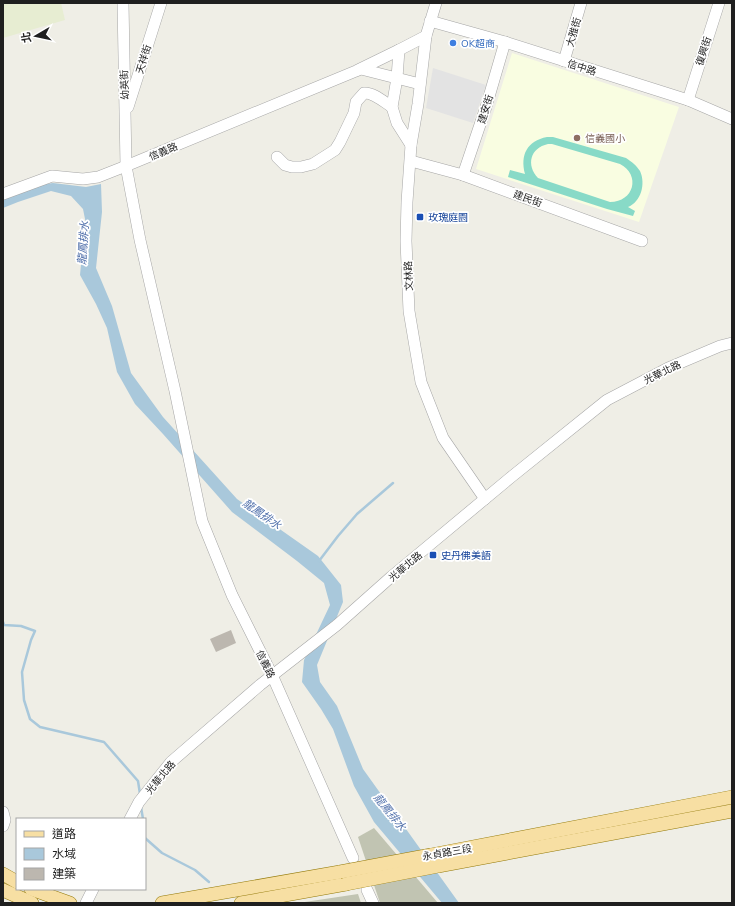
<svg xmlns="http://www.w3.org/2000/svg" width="735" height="906" font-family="'Nunito Sans','Noto Sans TC',sans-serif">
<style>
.education{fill:#f9fde1}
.construction{fill:#c1c4b2}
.farmland{fill:#e7edd2}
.pitch{fill:#88dac7;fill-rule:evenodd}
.parking{fill:#e3e3e3}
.water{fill:#a9c8db}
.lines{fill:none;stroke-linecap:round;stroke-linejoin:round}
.stream{stroke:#a9c8db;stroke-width:2.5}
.building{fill:#bcb7af}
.minor-casing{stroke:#a6a6a6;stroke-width:12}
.major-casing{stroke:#937908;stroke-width:14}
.minor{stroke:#fff;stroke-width:11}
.major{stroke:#f7dfa3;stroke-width:13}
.major-bridge-casing{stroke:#937908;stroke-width:14;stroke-linecap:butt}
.major-bridge{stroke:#f7dfa3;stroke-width:13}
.shop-dot{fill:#3f7fe0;stroke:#fff;stroke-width:1.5}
.education-dot{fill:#8d6e63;stroke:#fff;stroke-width:1.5}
.transit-dot{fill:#1a4fb4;stroke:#fff;stroke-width:1.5}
.labels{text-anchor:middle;stroke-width:3.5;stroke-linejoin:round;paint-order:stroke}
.street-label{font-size:10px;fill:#1f1f1f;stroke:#fff}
.shop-label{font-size:10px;fill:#366cbe;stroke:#fff;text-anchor:start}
.education-label{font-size:10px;fill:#785e54;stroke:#fff;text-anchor:start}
.transit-label{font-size:10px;fill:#164399;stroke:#fff;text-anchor:start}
.water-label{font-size:11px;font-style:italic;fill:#5070ab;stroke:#fff}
</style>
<rect width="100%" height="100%" fill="#efeee6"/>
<path class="education" d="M512,53L679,107L639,222L476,169Z"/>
<g class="construction">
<path d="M374,828L438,903H380L358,837Z"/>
<path d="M358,894L361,903H298Z"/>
</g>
<path class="farmland" d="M3,3H61L65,20L3,38Z"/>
<path class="pitch" d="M547,137H553L626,158C632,162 636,165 640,171C646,184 641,202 628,207L635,211L633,216L607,209L508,177L510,170L525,174C520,155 527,141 547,137ZM548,144H552L620,164C641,175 634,202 610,202L538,178C526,165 530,148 548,144Z"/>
<path class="parking" d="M433,68L486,85L473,123L426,108Z"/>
<path class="water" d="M53,183L86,187L101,184L102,212L96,268L112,306L131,373L163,417L237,499L318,556L341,585L343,602L317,665L320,682L337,706L363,769L459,903H442L374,822L354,786L333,729L321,709L302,682L304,660L330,605L324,583L297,561L232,512L163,434L135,404L117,372L107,328L96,304L80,275L82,254L87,229L83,209L71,196L51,191L18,202L3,208V197L38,185Z"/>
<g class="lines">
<g class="stream">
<path d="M319,561L338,536L357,514L393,483"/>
<path d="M3,622L4,625L21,626L35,631L31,640L22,672L24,700L30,719L40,727L104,742L138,781L140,794"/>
<path d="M141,807L143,819"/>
<path d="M145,838L162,853L195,870L209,882"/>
</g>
</g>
<path class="building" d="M231,630L236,643L216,652L210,639Z"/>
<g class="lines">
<g class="minor-casing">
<g id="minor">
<path d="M123,3L126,166L140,240L175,391L202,521L232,595L272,675L353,858"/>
<path d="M436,3L426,36L418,104L411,145L407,202L406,241L409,311L421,382L443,438L485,499"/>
<path d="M430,21L505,42L688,100L732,119"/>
<path d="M399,50L397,78L392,107L397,123L411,145"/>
<path d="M564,61L581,3"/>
<path d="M361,69L420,84"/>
<path d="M688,100L719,3"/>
<path d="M128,107L161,3"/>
<path d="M277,157L285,165L292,167H301L313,164L335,150L340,142L354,113L356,102L364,93C373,92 384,102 392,107"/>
<path d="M411,161L463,175L642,241"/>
<path d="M463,175L486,107L505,42"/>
<path d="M3,194L52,176L83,179L98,177L126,166L356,71L399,50L426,36"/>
<path d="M3,812L5,820L3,826"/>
<path d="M130,819L139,802L171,762L260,685L337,625L391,577L510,478L607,400L668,368L720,346L732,343"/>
<path d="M367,890L373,903"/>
<path d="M86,903L93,889"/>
</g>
</g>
<g class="major-casing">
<g id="major">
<path d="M431,855L732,797"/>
<path d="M438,866L732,811"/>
<path d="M3,874L17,882"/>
<path d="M31,889L70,903"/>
<path d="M3,890L32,903"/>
<path d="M162,903L340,872"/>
<path d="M241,903L346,884"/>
</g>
</g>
<use href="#minor" class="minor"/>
<use href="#major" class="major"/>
<g class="major-bridge-casing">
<g id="major-bridge">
<path d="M340,872L431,855"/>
<path d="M346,884L438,866"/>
</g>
</g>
<use href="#major-bridge" class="major-bridge"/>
</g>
<circle class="shop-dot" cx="453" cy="43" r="4"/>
<circle class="education-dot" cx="577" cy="138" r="4"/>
<g class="transit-dot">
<rect x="416" y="213" width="8" height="8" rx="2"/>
<rect x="429" y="551" width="8" height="8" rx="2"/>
</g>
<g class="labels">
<g class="street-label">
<text transform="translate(573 32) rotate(-74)" y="4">大雅街</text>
<text transform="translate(703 51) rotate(-72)" y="4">復興街</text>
<text transform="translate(143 59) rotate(-73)" y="4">天祥街</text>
<text transform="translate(582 67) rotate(18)" y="4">信中路</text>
<text transform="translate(124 85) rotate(-92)" y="4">幼英街</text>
<text transform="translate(485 109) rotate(-73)" y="4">建安街</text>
<text transform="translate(163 151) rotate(-23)" y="4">信義路</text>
<text transform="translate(528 198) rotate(20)" y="4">建民街</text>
<text transform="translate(408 276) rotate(-92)" y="4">文林路</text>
<text transform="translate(662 372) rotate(-26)" y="4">光華北路</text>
<text transform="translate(405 566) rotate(-40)" y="4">光華北路</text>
<text transform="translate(266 664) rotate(64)" y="4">信義路</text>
<text transform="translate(160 777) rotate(-50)" y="4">光華北路</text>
<text transform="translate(447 852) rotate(-10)" y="4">永貞路三段</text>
</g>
<g class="shop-label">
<text x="461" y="47">OK超商</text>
</g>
<g class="education-label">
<text x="585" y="142">信義國小</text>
</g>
<g class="transit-label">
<text x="428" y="221">玫瑰庭園</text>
<text x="441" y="559">史丹佛美語</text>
</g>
<g class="water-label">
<text transform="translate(83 243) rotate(-86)" y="4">龍鳳排水</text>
<text transform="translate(262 514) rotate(35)" y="4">龍鳳排水</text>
<text transform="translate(390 812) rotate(51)" y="4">龍鳳排水</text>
</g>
</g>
<rect width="735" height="906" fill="none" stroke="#1f1f1f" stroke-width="8"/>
<rect x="16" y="818" width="130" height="72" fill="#ffffff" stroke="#a5a5a5"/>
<rect x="24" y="831" width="20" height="6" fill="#f7dfa3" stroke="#a5a5a5"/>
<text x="52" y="838" font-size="12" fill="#1f1f1f">道路</text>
<rect x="24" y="848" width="20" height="12" fill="#a9c8db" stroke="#a5a5a5"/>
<text x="52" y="858" font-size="12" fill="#1f1f1f">水域</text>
<rect x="24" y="868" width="20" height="12" fill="#bcb7af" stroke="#a5a5a5"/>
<text x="52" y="878" font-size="12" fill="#1f1f1f">建築</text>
<g transform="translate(36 36) rotate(261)" stroke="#ffffff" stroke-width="3" paint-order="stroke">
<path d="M0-3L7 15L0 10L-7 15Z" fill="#1f1f1f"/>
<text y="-6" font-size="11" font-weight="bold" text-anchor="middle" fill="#1f1f1f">北</text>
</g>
</svg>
